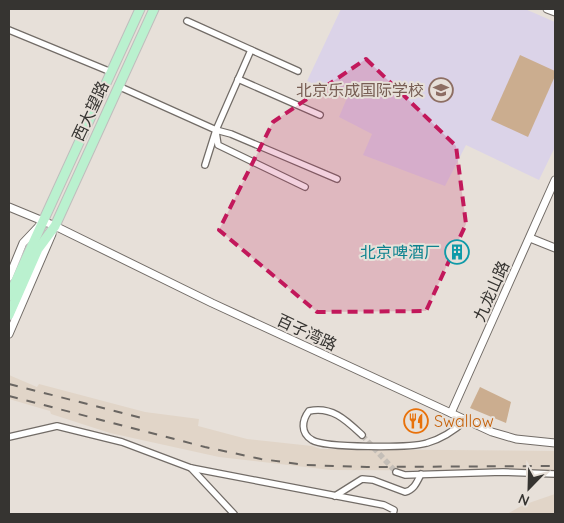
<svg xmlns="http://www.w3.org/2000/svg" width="564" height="523" font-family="Quicksand,'Noto Sans SC',sans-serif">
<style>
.built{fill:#e1d5c8}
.education{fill:#dbd3e8}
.green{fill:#cbad8f}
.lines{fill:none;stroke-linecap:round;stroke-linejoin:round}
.minor-tunnel{stroke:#c4beb7;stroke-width:5.5;stroke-dasharray:5.5 3;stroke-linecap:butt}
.minor-casing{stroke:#726c67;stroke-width:8}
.tertiary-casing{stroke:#726c67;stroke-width:9}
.primary-casing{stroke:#bfbebd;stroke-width:11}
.minor{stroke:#fff;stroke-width:5.5}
.tertiary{stroke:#fff;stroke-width:7}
.primary{stroke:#baf1cf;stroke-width:9}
.rail{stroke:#6a6662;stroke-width:2;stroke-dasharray:9 9;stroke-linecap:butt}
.marked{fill:#c2185b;fill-opacity:0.2;stroke:#c2185b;stroke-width:4;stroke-dasharray:10 6;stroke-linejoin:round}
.labels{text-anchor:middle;stroke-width:4;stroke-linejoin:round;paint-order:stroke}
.education-label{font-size:16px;fill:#785e54;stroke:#e7e0d9;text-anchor:end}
.street-label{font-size:16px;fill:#363431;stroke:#e7e0d9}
.culture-label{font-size:16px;fill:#0d838f;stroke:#e7e0d9;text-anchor:end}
.food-label{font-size:16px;fill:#c56008;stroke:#e7e0d9;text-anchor:start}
</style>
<rect width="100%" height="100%" fill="#e7e0d9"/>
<g class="built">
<path d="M9,375L37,387L39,384L145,412L199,419L198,426L247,439L312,446L321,449L555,451V471L331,470L219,457L110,433L51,414L50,411L9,399Z"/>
<path d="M555,494V514H507L523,505Z"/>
</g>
<path class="education" d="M341,9H525L555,22V147L539,180L466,145L445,186L363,155L372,134L339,117L347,98L307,81Z"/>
<g class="green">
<path d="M520,55L555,71V76L528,137L491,120Z"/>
<path d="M480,387L511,402L506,423L470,408Z"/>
</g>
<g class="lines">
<path class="minor-tunnel" d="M362,435L396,472"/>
<g class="minor-casing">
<g id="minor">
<path d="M187,21L298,71"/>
<path d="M9,30L111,72"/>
<path d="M238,79L320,115"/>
<path d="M118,86L216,130L231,134L337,179"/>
<path d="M216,132L218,145L305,187"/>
<path d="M205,165L216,130L251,50"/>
<path d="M362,435C346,420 332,406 309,411C302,420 300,433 312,440C325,448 411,448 427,443C441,439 455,430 466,420"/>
<path d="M9,437L57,426L122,442L191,468L234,514"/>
<path d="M191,468L384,505L394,510L393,514"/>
<path d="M396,472L405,475L503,472L555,474"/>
<path d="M335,496L362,479L373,480L405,492C414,490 417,482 421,474"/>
</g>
</g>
<g class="tertiary-casing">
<g id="tertiary">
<path d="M547,9L555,12"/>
<path d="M9,207L55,226L212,303L492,432L516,439L555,443"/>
<path d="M530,238L555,248"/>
<path d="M9,277L23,243L40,225"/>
<path d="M9,334L52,234"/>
<path d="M451,413L555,180"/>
</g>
</g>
<g class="primary-casing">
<g id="primary">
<path d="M9,296L140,9"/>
<path d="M9,315L38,249L55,226L154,9"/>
</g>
</g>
<use href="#minor" class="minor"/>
<use href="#tertiary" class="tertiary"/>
<use href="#primary" class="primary"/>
<g class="rail">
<path d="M9,384L146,419"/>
<path d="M9,396L205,447L261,459L305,465L367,467L555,466"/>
</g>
</g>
<path class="marked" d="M366,59L456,146L466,224L426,311L317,312L219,230L273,122Z"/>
<defs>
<g id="school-ring" transform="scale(1.25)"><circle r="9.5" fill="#e7e0d9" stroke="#8d6e63" stroke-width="1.5"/><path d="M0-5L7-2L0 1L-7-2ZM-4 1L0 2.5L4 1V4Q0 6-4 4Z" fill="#8d6e63"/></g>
<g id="building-ring" transform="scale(1.25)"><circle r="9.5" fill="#e7e0d9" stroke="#0f9aa8" stroke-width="1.5"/><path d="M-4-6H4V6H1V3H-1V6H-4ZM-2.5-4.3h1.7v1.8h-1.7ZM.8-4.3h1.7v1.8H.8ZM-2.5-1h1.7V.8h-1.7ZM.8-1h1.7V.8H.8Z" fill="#0f9aa8"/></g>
<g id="restaurant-ring" transform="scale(1.25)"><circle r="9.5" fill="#e7e0d9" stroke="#e8710a" stroke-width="1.5"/><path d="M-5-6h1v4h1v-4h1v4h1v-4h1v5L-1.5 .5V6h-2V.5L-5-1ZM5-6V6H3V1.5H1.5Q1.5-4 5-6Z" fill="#e8710a"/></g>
</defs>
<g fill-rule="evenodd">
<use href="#school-ring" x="441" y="90"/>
<use href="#building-ring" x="457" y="252"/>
<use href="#restaurant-ring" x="416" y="421"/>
</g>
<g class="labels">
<g class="education-label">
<text x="424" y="96">北京乐成国际学校</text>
</g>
<g class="street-label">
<text transform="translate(90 111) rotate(-65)" y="6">西大望路</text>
<text transform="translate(491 291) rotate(-66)" y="6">九龙山路</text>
<text transform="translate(307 332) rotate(25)" y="6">百子湾路</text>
</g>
<g class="culture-label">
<text x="440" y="258">北京啤酒厂</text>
</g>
<g class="food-label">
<text x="434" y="427">Swallow</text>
</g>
</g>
<rect width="564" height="523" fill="none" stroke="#363431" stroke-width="20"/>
<g transform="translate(529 488) rotate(203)" stroke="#e7e0d9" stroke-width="4" paint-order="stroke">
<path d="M0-4L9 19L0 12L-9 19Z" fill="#363431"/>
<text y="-8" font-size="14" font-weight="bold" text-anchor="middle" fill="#363431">N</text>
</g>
</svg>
